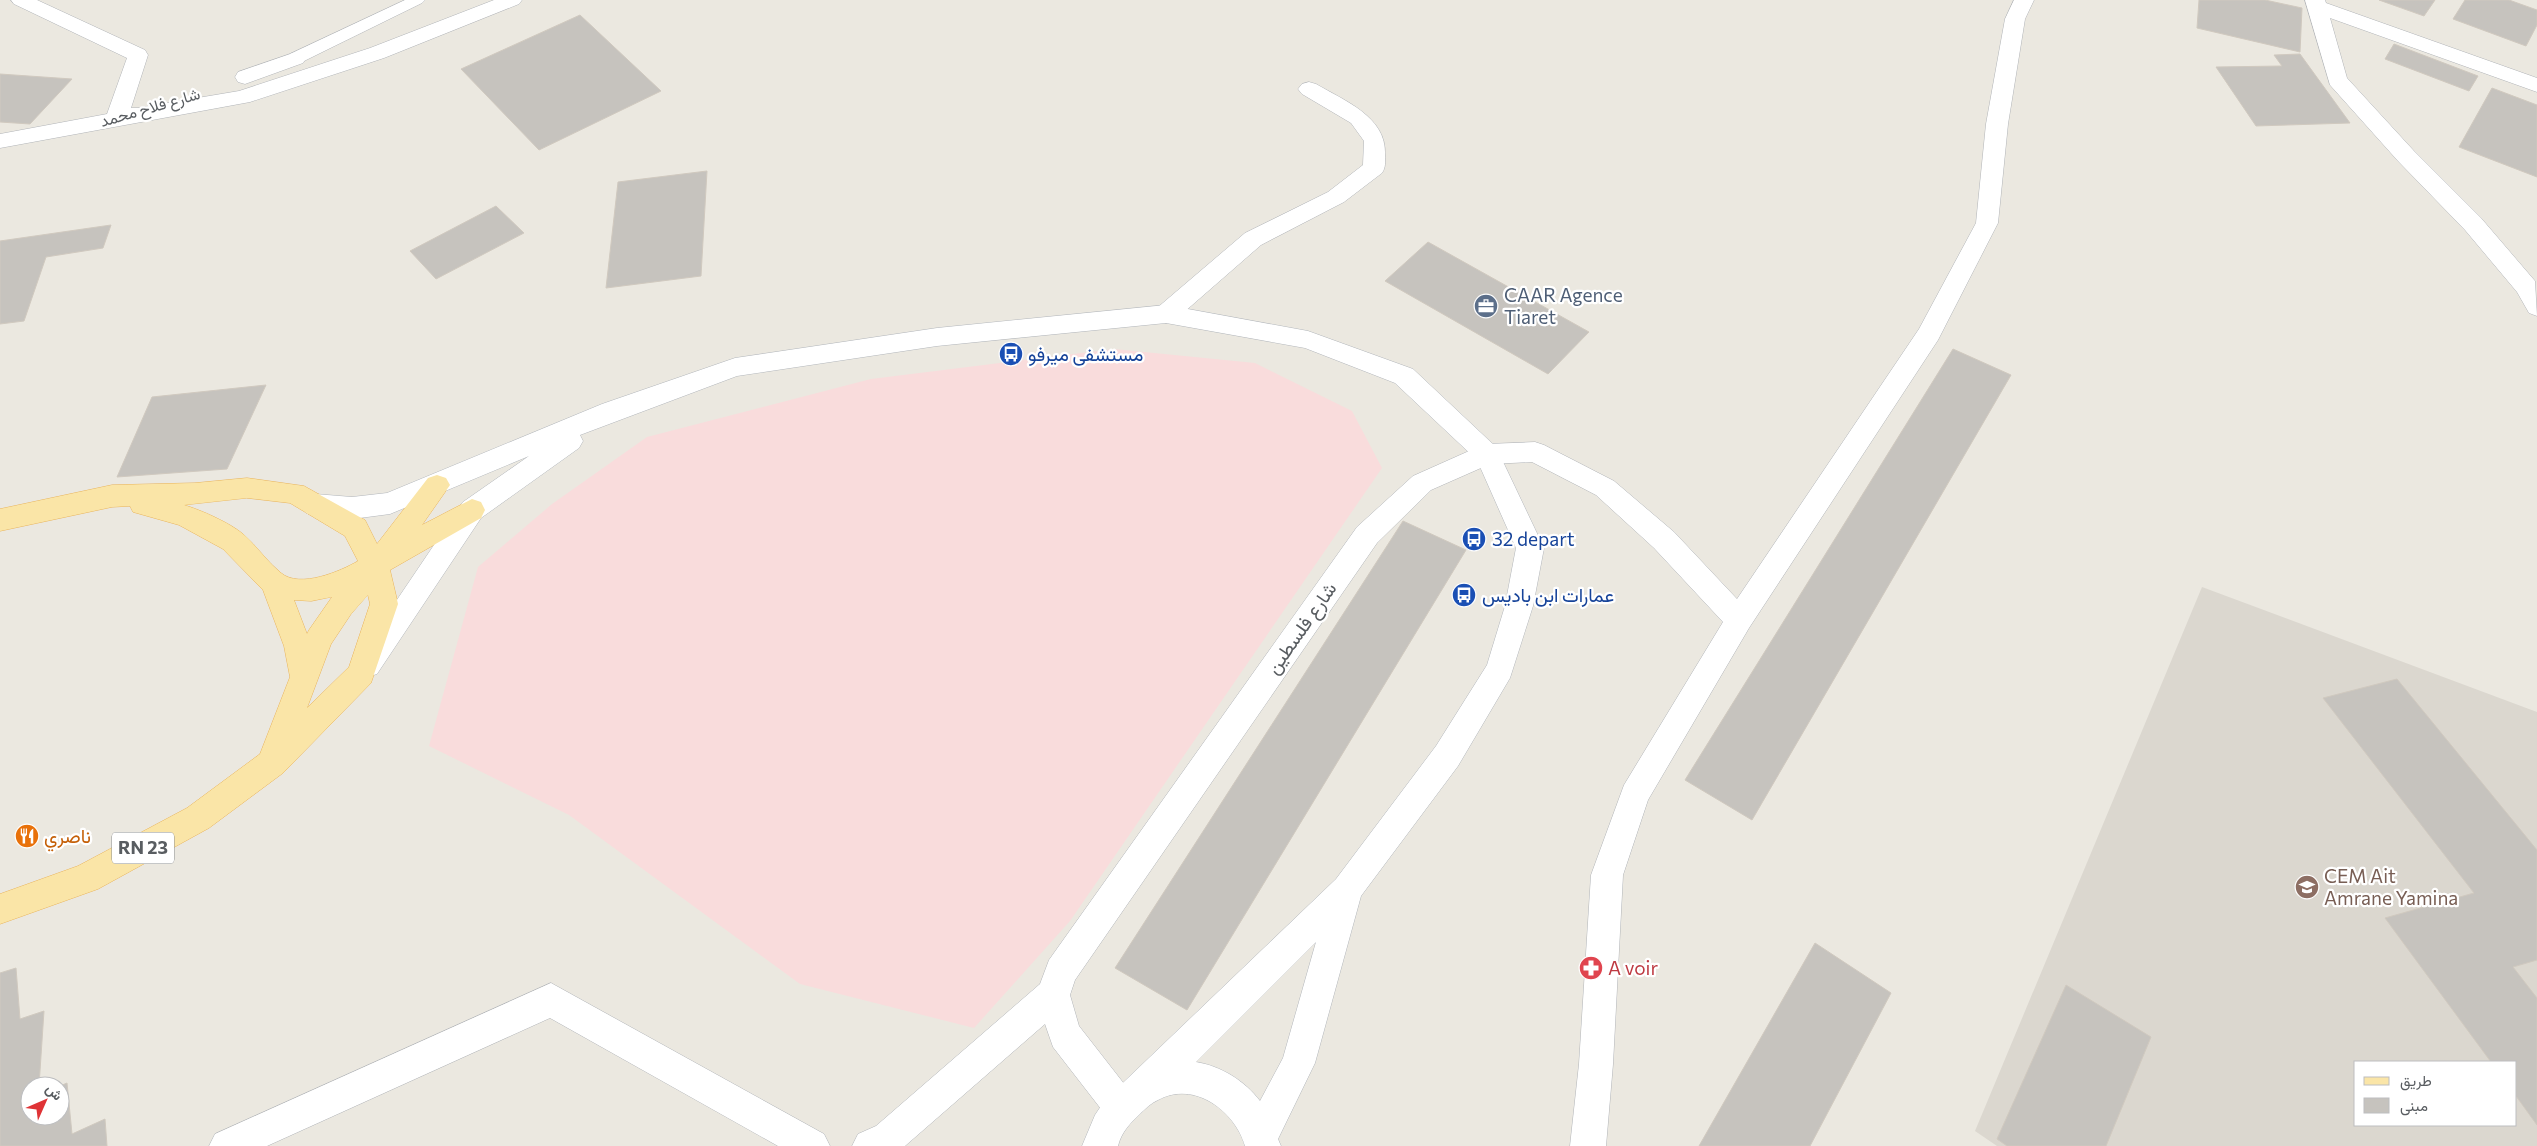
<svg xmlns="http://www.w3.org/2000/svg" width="2537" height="1146" font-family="Commissioner,Vazirmatn,sans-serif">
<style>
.education{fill:#dbd7cf;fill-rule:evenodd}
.medical{fill:#f9dcdc}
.building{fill:#c6c3be;stroke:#d0c9bf}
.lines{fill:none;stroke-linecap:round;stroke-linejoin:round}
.lane-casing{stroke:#b1b4b8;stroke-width:1}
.street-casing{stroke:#b1b4b8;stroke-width:1}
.secondary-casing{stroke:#b2b6bb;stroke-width:1}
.primary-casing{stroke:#e9b45c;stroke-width:1}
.lane{fill:#fff;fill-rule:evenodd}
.street{fill:#fff;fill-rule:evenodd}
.secondary{fill:#fff;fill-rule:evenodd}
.primary{fill:#fae5a7;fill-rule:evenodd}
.labels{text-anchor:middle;stroke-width:4.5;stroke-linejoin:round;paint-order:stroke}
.far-street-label{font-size:16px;fill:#595d61;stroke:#fff}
.shield{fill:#fff;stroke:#8b8e90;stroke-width:1}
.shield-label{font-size:18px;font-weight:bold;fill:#595d61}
.service-label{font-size:19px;fill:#4e5e75;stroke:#fff;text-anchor:start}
.transit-label{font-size:19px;fill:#164399;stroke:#fff;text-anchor:start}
.street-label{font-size:19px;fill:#595d61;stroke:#fff}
.food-label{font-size:19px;fill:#c56008;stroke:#fff;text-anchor:start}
.education-label{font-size:19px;fill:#785e54;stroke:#fff;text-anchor:start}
.health-label{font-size:19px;fill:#be3a42;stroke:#fff;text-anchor:start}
</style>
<rect width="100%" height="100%" fill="#ebe8e0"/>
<path class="education" d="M2202,587L2537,712V1146H1997L1975,1131ZM2356,1062H2516V1125H2356Z"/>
<path class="medical" d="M1114,349L1255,363L1352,411L1382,468L1070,921L974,1028L800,984L569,815L429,746L478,567L552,504L647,437L871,379Z"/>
<g class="building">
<path d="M2199,0H2265L2302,8L2300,52L2197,28Z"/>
<path d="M2379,0H2435L2424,16Z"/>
<path d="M2465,0H2509L2537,10V25L2526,46L2453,19Z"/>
<path d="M580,15L661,91L539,150L461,69Z"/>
<path d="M2394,44L2478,76L2469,91L2385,59Z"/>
<path d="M2300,54L2350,123L2256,126L2216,67L2282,66L2274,55Z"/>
<path d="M0,74L72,79L30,124L0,122Z"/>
<path d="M2492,88L2537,105V177L2459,147Z"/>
<path d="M707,171L701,276L606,288L618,182Z"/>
<path d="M496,206L524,233L436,279L410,251Z"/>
<path d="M111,225L103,248L46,257L24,321L0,324V241Z"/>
<path d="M1428,242L1589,332L1548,374L1385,281Z"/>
<path d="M1953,349L2011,375L1752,820L1685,780Z"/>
<path d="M266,385L227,469L117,477L152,397Z"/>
<path d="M1403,521L1466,550L1187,1010L1115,968Z"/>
<path d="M2397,679L2537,850V960L2513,967L2537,998V1125L2516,1096V1062H2491L2385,918L2474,893L2323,698Z"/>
<path d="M1815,943L1891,993L1810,1146H1699Z"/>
<path d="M16,968L20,1019L44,1011L39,1086H30V1116H60V1086L67,1083L72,1134L105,1119L107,1146H0V973Z"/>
<path d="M2066,985L2151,1037L2106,1146H2007L1997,1139Z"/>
</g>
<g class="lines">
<g class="lane-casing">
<path id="lane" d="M405,0H425L422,3L302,62L296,63L288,58L290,54Z"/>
</g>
<g class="street-casing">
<g id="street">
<path d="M11,0H37L145,50L148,55L131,108H138L239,91L370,48L494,0H522L519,4L384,58L250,102L0,148V134L107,114L127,58L14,4Z"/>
<path d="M2014,0H2034L2025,19L2008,124L1998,223L1938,340L1749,628L1648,800L1623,875L1613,1064L1606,1146H1570L1579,1064L1591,875L1624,785L1723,622L1654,548L1596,495L1532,462L1490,464L1431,490L1377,543L1075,980L1070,995L1079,1026L1132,1094L1137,1106L1132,1118L1120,1123L1108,1118L1053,1047L1045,1024L905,1146H852L858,1134L876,1126L1040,984L1049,960L1357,527L1413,476L1478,447L1487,444L1535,442L1544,445L1614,481L1674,532L1737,599L1919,329L1976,223L1986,124L2005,19Z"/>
<path d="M2305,0H2325L2326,3L2537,78V92L2330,18L2347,78L2414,151L2481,218L2535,281L2537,316L2529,313L2517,292L2465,230L2398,161L2330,85Z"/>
<path d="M296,52L303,53L306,58L303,63L245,84L238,82L235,77L238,72Z"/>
<path d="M1309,82L1316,84C1345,101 1387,117 1385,155C1385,162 1386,167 1382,173L1344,202L1261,245L1175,320L1166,323L1157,320L1154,314L1157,308L1245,233L1328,192L1363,165L1364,141L1351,123L1302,94L1298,89L1302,84Z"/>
<path d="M551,983L824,1134L830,1146H778L550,1018L267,1146H209L215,1134Z"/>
</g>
</g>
<g class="secondary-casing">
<path id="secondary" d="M1166,305L1308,331L1413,369L1496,447L1544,548L1533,606L1510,678L1458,766L1361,896L1315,1063L1278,1139L1281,1146H1245C1235,1111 1194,1080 1158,1100C1151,1103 1145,1109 1140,1114C1130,1123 1121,1133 1118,1146H1082L1095,1115L1105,1100L1336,879L1436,746L1487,665L1505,606L1516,548L1477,460L1395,383L1305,348L1166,323L937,346L737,376L580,435L583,441L579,448L481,518L377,674L367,677L357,674L353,665L463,502L529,456L390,514L352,519L315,516L306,513L302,505L306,497L315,494L352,497L387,493L602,404L735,358L937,328ZM1316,942L1283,1058L1260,1101C1245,1081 1221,1066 1196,1062Z"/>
</g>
<g class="primary-casing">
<path id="primary" d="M437,475L446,478L450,485L422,525L472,499L481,502L485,510L481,518L390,570L398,604L371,683L283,773L209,828L98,889L0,924V894L78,866L187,808L260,754L290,677L284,646L263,590L223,549L179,525L133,512L130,506L112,507L0,531V509L112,485L195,483L247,478L304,486L365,520L377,544L428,478ZM247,498L290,503L345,536L358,561C341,571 300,589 281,573C267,562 257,546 243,534C230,523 201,510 184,505ZM368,595L370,604L349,667L307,708L331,644L351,614ZM332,597L309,630L307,634L294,600L311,601Z"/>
</g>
<use href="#lane" class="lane"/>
<use href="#street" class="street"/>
<use href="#secondary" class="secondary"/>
<use href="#primary" class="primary"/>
</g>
<defs>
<g id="office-disc" transform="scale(1.25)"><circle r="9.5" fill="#5c6f8a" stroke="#fff"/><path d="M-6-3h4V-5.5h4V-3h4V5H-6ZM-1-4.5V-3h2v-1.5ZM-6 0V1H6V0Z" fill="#fff"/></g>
<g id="bus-disc" transform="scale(1.25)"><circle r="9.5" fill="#1a4fb4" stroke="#fff"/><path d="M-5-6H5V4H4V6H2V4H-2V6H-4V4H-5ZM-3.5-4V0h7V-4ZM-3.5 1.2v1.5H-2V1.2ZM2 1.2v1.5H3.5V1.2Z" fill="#fff"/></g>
<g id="restaurant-disc" transform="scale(1.25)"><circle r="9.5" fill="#e8710a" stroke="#fff"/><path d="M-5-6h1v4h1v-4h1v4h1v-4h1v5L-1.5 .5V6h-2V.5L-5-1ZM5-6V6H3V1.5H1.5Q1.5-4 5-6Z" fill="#fff"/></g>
<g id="school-disc" transform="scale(1.25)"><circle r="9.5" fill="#8d6e63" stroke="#fff"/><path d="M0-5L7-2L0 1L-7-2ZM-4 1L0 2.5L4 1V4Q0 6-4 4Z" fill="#fff"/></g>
<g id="pharmacy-disc" transform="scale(1.25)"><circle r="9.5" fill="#e0444e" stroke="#fff"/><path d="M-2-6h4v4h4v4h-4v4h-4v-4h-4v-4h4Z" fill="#fff"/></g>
</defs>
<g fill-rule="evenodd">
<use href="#office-disc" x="1486" y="306"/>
<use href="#bus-disc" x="1011" y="354"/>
<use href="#bus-disc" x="1474" y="539"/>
<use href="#bus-disc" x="1464" y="595"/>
<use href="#restaurant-disc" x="27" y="836"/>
<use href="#school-disc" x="2307" y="887"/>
<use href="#pharmacy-disc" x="1591" y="968"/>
</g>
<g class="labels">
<g class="far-street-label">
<text transform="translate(150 107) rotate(-16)" y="6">شارع فلاح محمد</text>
</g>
<rect class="shield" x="112" y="832.5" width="62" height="31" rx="4"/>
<g class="shield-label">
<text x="143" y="854">RN 23</text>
</g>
<g class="service-label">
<text x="1504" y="302">CAAR Agence<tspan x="1504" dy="22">Tiaret</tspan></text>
</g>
<g class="transit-label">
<text x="1028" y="361">مستشفى ميرفو</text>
<text x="1492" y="546">32 depart</text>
<text x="1482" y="602">عمارات ابن باديس</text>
</g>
<g class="street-label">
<text transform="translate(1301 628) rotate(-55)" y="7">شارع فلسطين</text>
</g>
<g class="food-label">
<text x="44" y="843">ناصري</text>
</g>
<g class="education-label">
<text x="2324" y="883">CEM Ait<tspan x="2324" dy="22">Amrane Yamina</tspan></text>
</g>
<g class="health-label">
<text x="1608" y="975">A voir</text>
</g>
</g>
<rect x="2354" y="1061" width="162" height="65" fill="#ffffff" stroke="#bdbec0"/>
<rect x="2364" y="1077" width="25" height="8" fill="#fae5a7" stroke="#bdbec0"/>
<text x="2400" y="1086" font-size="15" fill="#595d61">طريق</text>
<rect x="2364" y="1098" width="25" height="15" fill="#c6c3be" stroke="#bdbec0"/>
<text x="2400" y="1111" font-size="15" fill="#595d61">مبنى</text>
<g transform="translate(45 1101) rotate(45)"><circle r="24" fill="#ffffff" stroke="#bdbec0"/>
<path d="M0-4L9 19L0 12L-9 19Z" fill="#df3336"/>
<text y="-8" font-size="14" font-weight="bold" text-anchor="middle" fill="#595d61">ش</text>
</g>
</svg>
